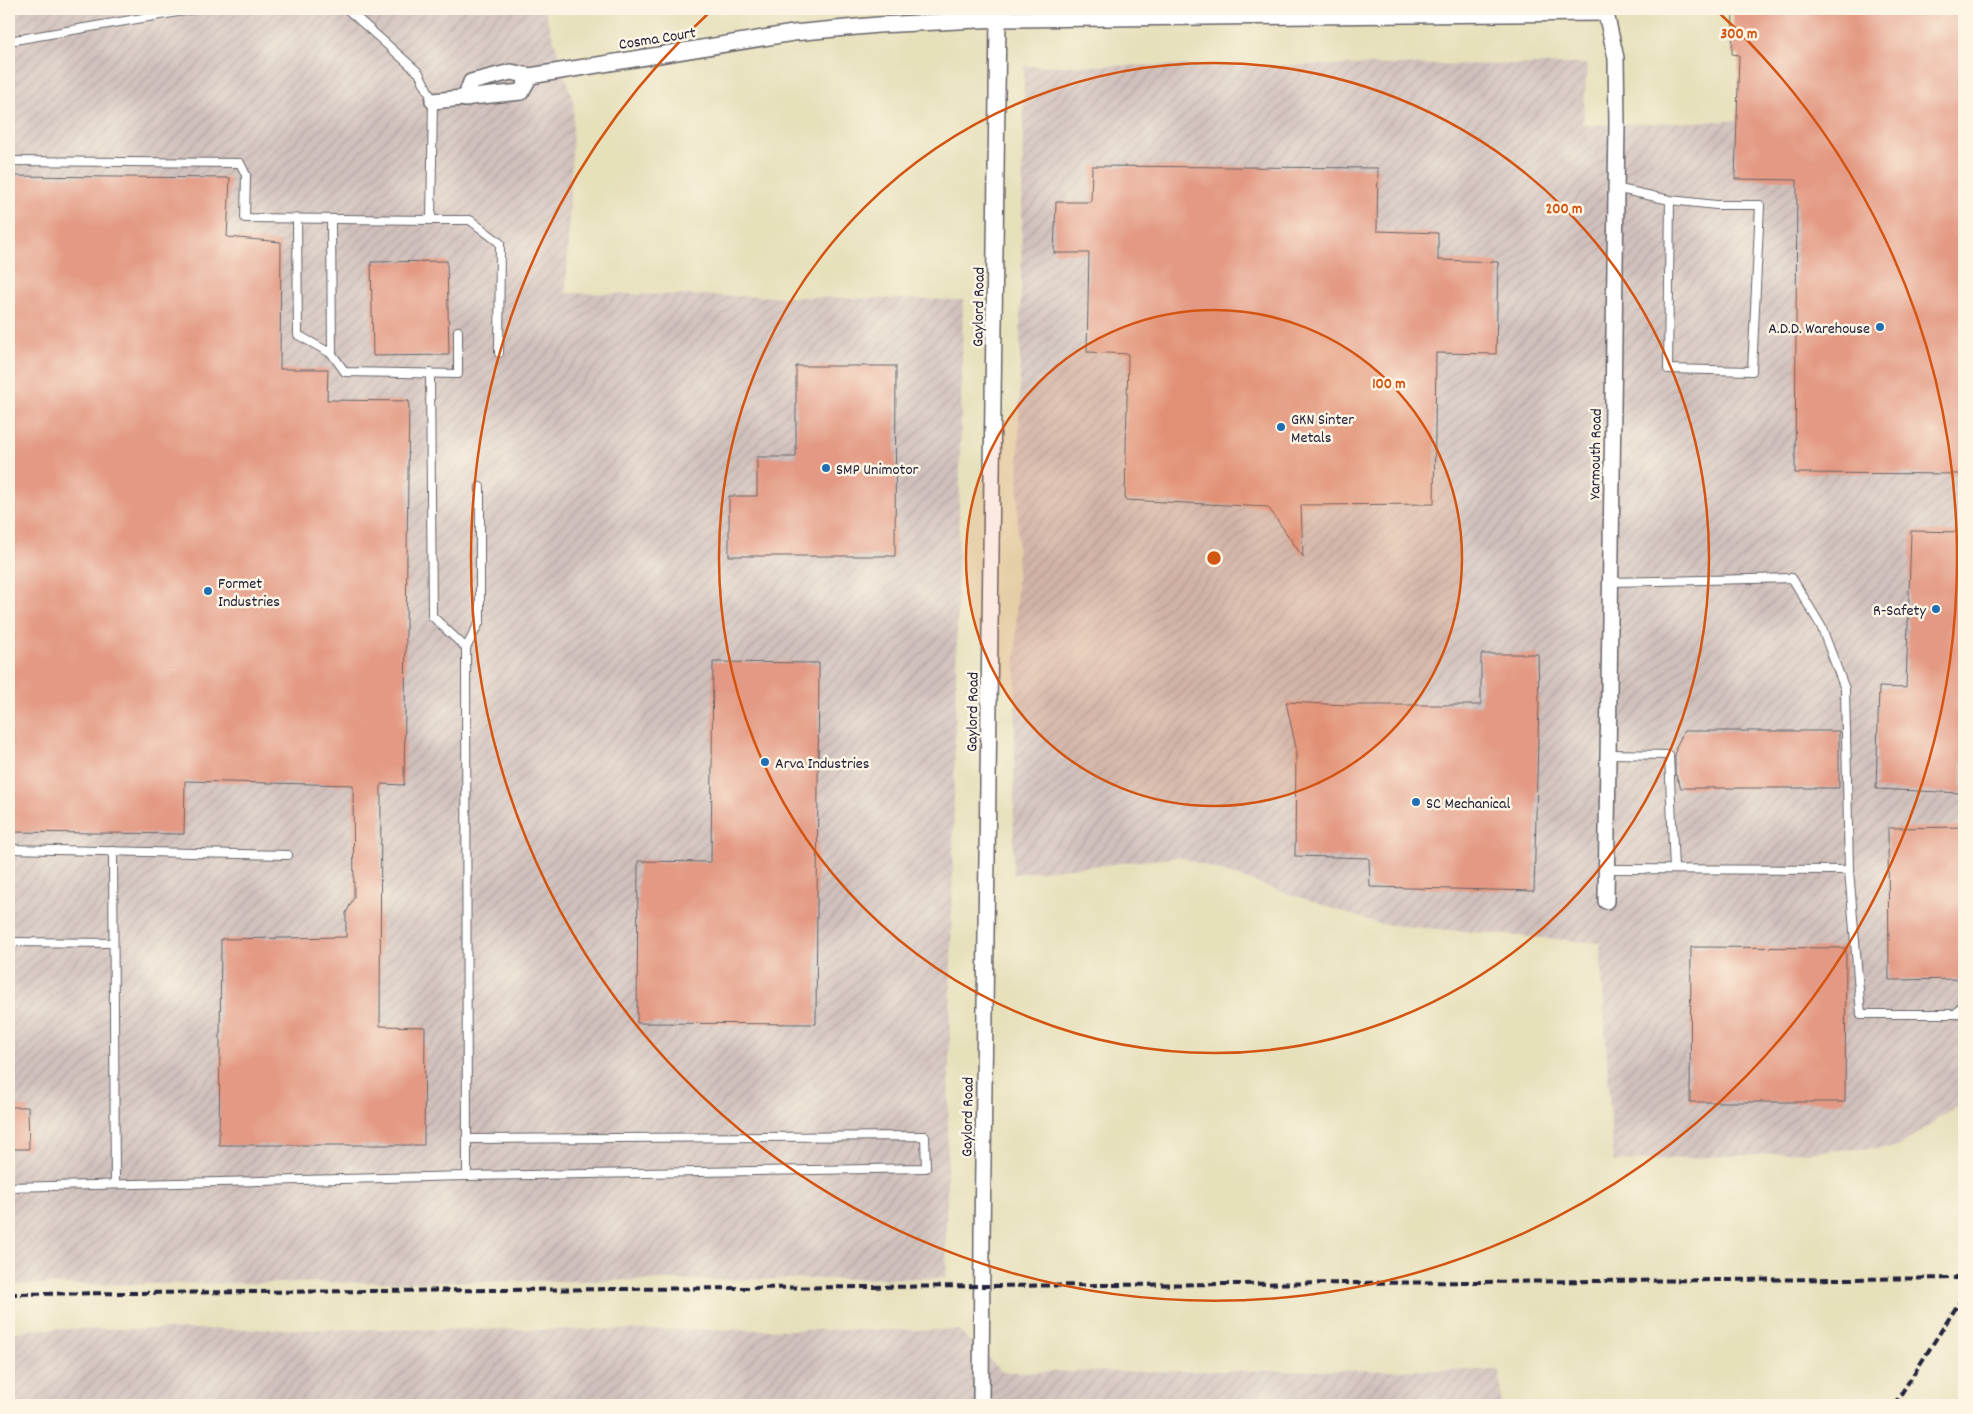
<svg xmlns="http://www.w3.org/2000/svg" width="1973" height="1414" font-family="Dekko,sans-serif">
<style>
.industrial{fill:url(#industrial-furrows)}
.building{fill:#e39983}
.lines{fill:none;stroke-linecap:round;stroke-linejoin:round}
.lane-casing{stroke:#676468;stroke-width:10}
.street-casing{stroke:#676468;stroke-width:18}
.lane{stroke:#fff;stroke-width:8}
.street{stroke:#fff;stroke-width:15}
.rail{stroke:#22223b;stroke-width:4;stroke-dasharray:8 4;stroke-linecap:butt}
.ring{fill:none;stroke:#d45411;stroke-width:2.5}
.poi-dot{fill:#1f6fb2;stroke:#fcf5e5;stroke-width:2}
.labels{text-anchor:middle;stroke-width:5;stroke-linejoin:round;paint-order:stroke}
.street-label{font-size:16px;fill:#22223b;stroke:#fcf5e5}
.poi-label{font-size:16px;fill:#22223b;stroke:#fcf5e5;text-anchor:start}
.centre{fill:#d45411;stroke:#fcf5e5;stroke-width:2.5}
.ring-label{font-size:15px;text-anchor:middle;font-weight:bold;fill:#d45411;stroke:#fcf5e5;stroke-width:5;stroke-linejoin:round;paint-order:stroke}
</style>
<defs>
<pattern id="industrial-furrows" width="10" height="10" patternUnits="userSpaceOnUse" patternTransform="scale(1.25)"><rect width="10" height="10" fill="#d0c0bc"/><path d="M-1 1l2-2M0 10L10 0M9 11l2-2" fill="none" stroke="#b2a5a2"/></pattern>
</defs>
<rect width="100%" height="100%" fill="#fcf5e5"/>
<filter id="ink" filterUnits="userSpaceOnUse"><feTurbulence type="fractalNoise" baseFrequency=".02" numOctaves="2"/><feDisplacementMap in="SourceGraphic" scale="10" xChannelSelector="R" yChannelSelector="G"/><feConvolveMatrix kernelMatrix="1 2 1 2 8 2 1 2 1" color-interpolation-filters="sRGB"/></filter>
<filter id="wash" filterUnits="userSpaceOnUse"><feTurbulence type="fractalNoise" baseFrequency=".0096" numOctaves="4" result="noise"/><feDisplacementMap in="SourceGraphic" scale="20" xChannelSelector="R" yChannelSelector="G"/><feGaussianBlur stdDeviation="1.12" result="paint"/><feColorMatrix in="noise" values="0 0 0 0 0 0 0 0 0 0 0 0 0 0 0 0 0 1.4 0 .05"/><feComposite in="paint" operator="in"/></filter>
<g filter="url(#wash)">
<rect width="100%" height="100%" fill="#e6e0bb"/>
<g class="industrial">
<path d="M9,9H544L574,103L566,293L963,300L946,1243L947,1278L9,1285Z"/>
<path d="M1587,64L1583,125L1964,114V1101L1898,1147L1613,1162L1600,943L1379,924L1179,857L1013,874L1024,66Z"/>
<path d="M32,1329L959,1330L1002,1372L1500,1370L1501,1405H9V1334Z"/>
</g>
<g id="blocks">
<g class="building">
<path d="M1746,9H1964V474L1795,473L1797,180L1735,179L1739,55L1732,54L1733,11H1746Z"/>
<path d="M1092,166L1378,168L1377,231L1438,233V260L1498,262L1496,354L1436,353L1434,504L1301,505L1303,557L1268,507L1125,500L1128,354L1087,352L1089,253H1054L1056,202H1091Z"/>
<path d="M9,176L230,178L227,237L281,242L280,369H328L327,400L409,401L404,785L381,784L380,1026L425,1027L424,1145H219L221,939L346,937V913L354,897L353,785L185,781L184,834L9,832Z"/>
<path d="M447,261L449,355L373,356L371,262Z"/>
<path d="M796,366H896L895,556H729V496H757V457H796Z"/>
<path d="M1911,531L1964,532V715L1961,793L1876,789L1879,687L1906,688Z"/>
<path d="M1481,654H1538L1539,702L1534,891L1370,887L1369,858L1295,856L1296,748L1286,702L1347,705H1481Z"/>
<path d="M713,662L819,663L816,1024L637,1023L638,861L711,862Z"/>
<path d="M1684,731H1839V788H1681L1675,773V758L1676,747Z"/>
<path d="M1964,827V979L1889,980L1888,828Z"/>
<path d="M1691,947L1846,948L1845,1102H1690Z"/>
<path d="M9,1107H28L29,1149H9Z"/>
</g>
</g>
</g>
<g filter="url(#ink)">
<use href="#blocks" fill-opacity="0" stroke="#676468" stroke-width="1"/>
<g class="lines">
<g class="lane-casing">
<g id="lane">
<path d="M9,41L195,9"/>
<path d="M9,161L240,163L246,175L245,218L431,220L433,101L419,73L347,9"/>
<path d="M1615,188L1670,200L1716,205H1760L1752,371L1668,369L1670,200"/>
<path d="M297,219L298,335L332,354"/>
<path d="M331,220L332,354L345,372L458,374V331"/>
<path d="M431,220H470L500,243L499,353"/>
<path d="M1610,582L1792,578L1821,626L1845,689L1849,870"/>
<path d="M466,648L480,621V487"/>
<path d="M1609,754L1669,755L1674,869"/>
<path d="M9,849L288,855"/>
<path d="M113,851L115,1184"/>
<path d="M1606,869L1849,870L1861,1014H1956L1964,1003"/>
<path d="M9,942L113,943"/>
<path d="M467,1139L925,1136L926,1168L467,1176"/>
<path d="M9,1187L467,1176L466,648L432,616L430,373"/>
</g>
</g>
<g class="street-casing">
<g id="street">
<path d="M1605,9L1616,58L1617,124L1606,901"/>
<path d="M465,99L471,82L511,72L530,76L793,33L878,25L998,19L1606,13"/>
<path d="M433,101L521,92L530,76"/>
<path d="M981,1405L982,1238L998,19"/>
</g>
</g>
<use href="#lane" class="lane"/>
<use href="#street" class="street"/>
<g class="rail">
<path d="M9,1294L1964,1278"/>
<path d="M1894,1405L1964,1295"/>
</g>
</g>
</g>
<circle cx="1214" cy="558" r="248" fill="#d45411" fill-opacity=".12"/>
<g class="ring">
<circle cx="1214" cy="558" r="248"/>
<circle cx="1214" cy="558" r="495"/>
<path d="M1716 10A743 743 0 1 1 712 10"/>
</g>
<g class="poi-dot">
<circle cx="1880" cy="327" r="5"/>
<circle cx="1281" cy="427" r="5"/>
<circle cx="826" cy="468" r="5"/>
<circle cx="208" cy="591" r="5"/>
<circle cx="1936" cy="609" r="5"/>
<circle cx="765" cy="762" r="5"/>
<circle cx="1416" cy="802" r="5"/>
</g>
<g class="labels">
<g class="street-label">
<text transform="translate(657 37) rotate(-9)" y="6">Cosma Court</text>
<text transform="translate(977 307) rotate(-89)" y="6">Gaylord Road</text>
<text transform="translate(1594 454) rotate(-89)" y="6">Yarmouth Road</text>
<text transform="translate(971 712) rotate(-89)" y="6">Gaylord Road</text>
<text transform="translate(966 1117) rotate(-89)" y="6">Gaylord Road</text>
</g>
<g class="poi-label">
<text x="1870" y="333" text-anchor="end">A.D.D. Warehouse</text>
<text x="1291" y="424">GKN Sinter<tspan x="1291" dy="18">Metals</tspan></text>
<text x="836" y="474">SMP Unimotor</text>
<text x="218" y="588">Formet<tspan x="218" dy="18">Industries</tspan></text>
<text x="1926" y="615" text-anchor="end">R-Safety</text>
<text x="775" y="768">Arva Industries</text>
<text x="1426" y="808">SC Mechanical</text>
</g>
</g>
<circle cx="1214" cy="558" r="8" class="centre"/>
<g class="ring-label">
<text x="1739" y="38">300 m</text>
<text x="1564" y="213">200 m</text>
<text x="1389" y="388">100 m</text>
</g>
<rect width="1973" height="1414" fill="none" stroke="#fcf5e5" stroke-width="30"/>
</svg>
